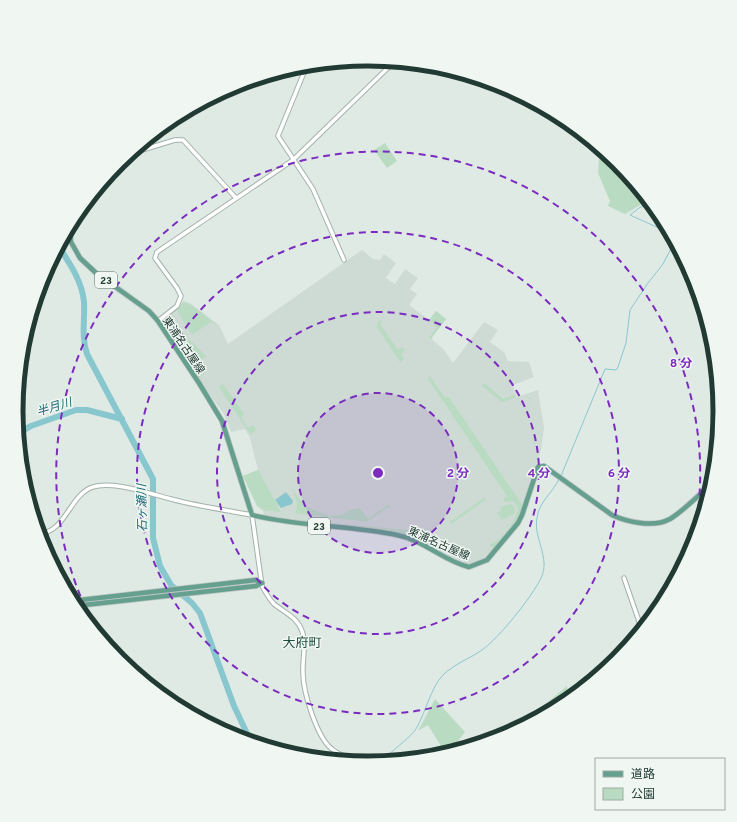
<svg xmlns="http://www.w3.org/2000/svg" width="737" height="822" font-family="Overpass,'Noto Sans JP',sans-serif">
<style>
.built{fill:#cedad4}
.green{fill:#b9dbc1}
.water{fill:#89c7cf}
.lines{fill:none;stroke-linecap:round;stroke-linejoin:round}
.stream{stroke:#89c7cf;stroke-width:1}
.river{stroke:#89c7cf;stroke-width:6}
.minor-casing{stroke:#a3b2ac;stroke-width:5.5}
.major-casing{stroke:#bcc4c2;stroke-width:6}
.minor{stroke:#fff;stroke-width:3.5}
.major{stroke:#659f8e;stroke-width:4.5}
.ring{fill:none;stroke:#7b2cbf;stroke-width:2;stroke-dasharray:7 5}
.labels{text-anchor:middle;stroke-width:3;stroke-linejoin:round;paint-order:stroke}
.shield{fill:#f0f7f3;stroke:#5f736d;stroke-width:1}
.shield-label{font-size:10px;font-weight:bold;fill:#213a33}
.street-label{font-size:11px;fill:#213a33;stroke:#f0f7f3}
.water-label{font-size:12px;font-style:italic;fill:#1d6974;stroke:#f0f7f3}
.quarter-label{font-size:13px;fill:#1e4c3f;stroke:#f0f7f3}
.rim{fill:none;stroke:#213a33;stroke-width:5}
.centre{fill:#7b2cbf;stroke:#f0f7f3;stroke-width:2}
.ring-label{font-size:12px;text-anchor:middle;font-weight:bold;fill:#7b2cbf;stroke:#f0f7f3;stroke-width:3;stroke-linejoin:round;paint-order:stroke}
</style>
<rect width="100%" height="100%" fill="#e0eae5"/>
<path class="built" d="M362,250L373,259L380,260L384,254L396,263L386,278L395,284L405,269L418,278L410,289L417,294L409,305L429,320L436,311L446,319L431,338L445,351L453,363L484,322L498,330L490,342L504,352L508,361L529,362L534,377L513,385L517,397L538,390L544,428L541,450L517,521L482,561L471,564L465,563L412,537L264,516L263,511L257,506L243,476L258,470L250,438L245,429L231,432L224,414L204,387L162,323L179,307L183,301L190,303L219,325L228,344Z"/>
<g class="green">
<path d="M385,143L397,161L387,168L374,150Z"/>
<path d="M599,159L618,162L649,200L625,214L608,206L610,201L598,173Z"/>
<path d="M184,302L191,305L216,324L211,322L192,335L177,310Z"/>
<path d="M436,311L446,319L431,339L429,338L437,327L429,320Z"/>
<path d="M381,320L382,322L380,324L398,350L402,347L405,351L401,354L404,359L400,362L377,327V323Z"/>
<path d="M190,340L206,356L198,362L205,373L198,378L177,346Z"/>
<path d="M429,375L445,398L448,396L523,506L517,520L493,549L489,545C502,541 516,521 518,508L513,501L505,502L503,499L507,496L428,379Z"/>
<path d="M484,383L503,399L515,395L516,397L502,402L482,386Z"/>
<path d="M223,384L244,414L241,417L248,428L253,425L256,430L250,434L219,387Z"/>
<path d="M258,470L281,512L263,510L257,506L243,476Z"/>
<path d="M290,487L305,506L329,516L341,515L350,510L360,508L368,519L389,504L390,506L367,522L295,513C300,503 295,496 290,487Z"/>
<path d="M484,498L485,500L451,524L450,522Z"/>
<path d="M511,504L515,508L514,514L502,520L497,513L502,510L500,507Z"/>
<path d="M266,515L294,521L343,524L406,530L420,537L428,545L412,537L267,517Z"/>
<path d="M672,588L663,604L659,592Z"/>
<path d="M567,686L568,701L543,716L538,710Z"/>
<path d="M435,699L465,732L458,741L444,751L428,725L418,731Z"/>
</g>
<path class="water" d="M286,492L293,501L292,504L281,508L275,500Z"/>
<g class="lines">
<g class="stream">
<path d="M651,202L639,208L630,215L672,234"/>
<path d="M561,476L605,369L616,370L618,367L626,343L630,310L648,283L663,264L675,241"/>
<path d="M381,762C390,752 410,738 416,729C426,712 430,689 443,675C454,664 469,659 482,650C499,638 532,597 541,578C551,558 533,538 537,518C539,501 553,493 559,479"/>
</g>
<g class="river">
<path d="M59,247C70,264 82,281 84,302C85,320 81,336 87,354L153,479V538L160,566L171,585L192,603L200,613L234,706L251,742"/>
<path d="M18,433L31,426L76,410H87L122,419"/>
</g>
<g class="minor-casing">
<g id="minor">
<path d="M307,65L278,136L313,189L344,260"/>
<path d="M129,154L175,140H183L236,198"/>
<path d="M158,321L177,306L181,296L177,288L155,258L157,252L293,160L395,61"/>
<path d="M39,534C65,532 69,498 90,488C110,479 150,494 171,499C197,506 225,510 252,515L262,586C266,593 269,599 274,604C285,613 297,617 302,631C307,644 302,659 303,673C303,692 317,738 332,749C344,759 361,760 375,763"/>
<path d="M624,578L642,630"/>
</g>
</g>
<g class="major-casing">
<g id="major">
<path d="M69,228L71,242L80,258L96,273L149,311L158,321L199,383L222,421L252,515C300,527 349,525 397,535C424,540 443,561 469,567L487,560L518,523L522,515L538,467L544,466L612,515C627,522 654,528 670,519C685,510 699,494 713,483"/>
<path d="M72,601L256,580L262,583"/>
<path d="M75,606L256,586L262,583"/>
</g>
</g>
<use href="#minor" class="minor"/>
<use href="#major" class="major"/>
</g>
<circle cx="378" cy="473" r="80" fill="#7b2cbf" fill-opacity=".12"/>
<g class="ring">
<circle cx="378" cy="473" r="80"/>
<circle cx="378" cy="473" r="161"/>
<circle cx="378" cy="473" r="241"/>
<path d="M102 639A322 322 0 1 1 690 554"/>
</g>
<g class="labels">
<g class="shield">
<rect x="95" y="272" width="22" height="16" rx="3"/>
<rect x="308" y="518" width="22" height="16" rx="3"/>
</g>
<g class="shield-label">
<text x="106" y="284">23</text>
<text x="319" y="530">23</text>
</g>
<g class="street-label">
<text transform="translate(184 345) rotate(56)" y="4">東浦名古屋線</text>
<text transform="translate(439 543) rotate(24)" y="4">東浦名古屋線</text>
</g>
<g class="water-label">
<text transform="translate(54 407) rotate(-17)" y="4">半月川</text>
<text transform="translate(142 508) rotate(-91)" y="4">石ヶ瀬川</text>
</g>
<g class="quarter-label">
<text x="302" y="647">大府町</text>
</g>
</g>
<path d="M0 0H737V822H0ZM23 411a345 345 0 1 1 690 0a345 345 0 1 1-690 0Z" fill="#f0f7f3" fill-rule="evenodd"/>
<path class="rim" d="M23 411a345 345 0 1 1 690 0a345 345 0 1 1-690 0Z"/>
<circle cx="378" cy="473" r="6" class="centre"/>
<g class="ring-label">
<text x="681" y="367">8 分</text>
<text x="458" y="477">2 分</text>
<text x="539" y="477">4 分</text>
<text x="619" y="477">6 分</text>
</g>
<rect x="595" y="758" width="130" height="52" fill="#f0f7f3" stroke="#9daba6"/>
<rect x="603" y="771" width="20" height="6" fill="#659f8e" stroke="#9daba6"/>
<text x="631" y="778" font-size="12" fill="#213a33">道路</text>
<rect x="603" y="788" width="20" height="12" fill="#b9dbc1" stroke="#9daba6"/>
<text x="631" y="798" font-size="12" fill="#213a33">公園</text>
</svg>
